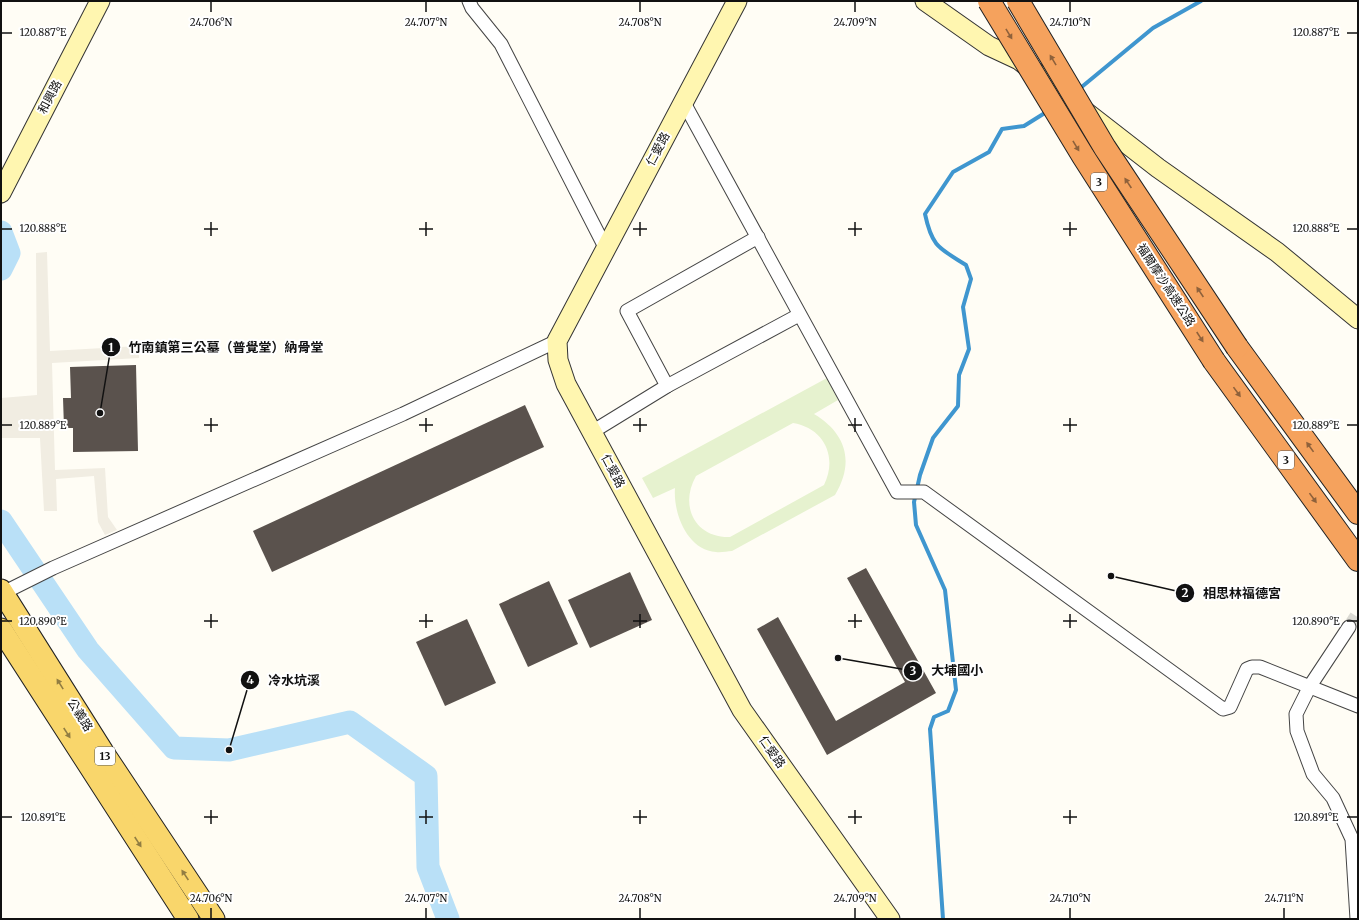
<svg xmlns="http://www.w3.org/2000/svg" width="1359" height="920" font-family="Merriweather,'Noto Sans TC',serif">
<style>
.pitch{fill:#e6f2cf;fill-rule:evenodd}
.plaza{fill:#f1ede2}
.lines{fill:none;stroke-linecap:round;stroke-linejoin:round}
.stream{stroke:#3f96cf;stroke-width:4}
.river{stroke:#b9e0f7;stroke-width:23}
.building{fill:#5a524d}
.street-tunnel{stroke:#dbdad3;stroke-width:13;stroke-dasharray:13 6;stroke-linecap:butt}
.street-casing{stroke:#444;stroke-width:15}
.secondary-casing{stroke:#333;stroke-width:21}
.primary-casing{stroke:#222;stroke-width:23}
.highway-casing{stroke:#222;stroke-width:24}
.street{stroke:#fff;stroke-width:13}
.secondary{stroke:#fff6b0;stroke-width:19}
.primary{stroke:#f9d66b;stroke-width:21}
.highway{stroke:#f5a25d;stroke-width:22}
.highway-bridge-casing{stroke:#222;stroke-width:24;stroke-linecap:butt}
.highway-bridge{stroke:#f5a25d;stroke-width:22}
.oneway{fill:#8e613b}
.oneway2{fill:#917d42}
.ticks{fill:none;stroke:#111;stroke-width:1.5}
.labels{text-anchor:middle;stroke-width:4;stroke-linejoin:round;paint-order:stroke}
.shield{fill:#fff;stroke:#585858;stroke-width:1}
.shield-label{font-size:11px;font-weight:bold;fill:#111}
.street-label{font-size:12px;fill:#111;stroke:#fff}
.ticks-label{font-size:10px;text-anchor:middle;fill:#111;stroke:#fff;stroke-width:4;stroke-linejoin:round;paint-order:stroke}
.leader{fill:none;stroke:#111;stroke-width:1.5}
.callout-dot{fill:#111;stroke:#fff;stroke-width:1.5}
.mark-label{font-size:12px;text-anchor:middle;font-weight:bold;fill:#fff}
.callout-label{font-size:13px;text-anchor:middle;font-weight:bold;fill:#111;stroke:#fff;stroke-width:4;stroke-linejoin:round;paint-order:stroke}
</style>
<rect width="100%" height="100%" fill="#fffdf5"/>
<path class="pitch" d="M827,378L838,400L814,414C846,433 855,462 835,495L732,551C727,551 721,553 716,552C687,550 673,513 675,488L653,498L642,478ZM793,423C824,428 838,457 824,485L730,537C695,538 679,506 696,476Z"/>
<path class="plaza" d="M47,252L50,351L139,346V358L52,363L55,470L105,468L108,517L117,530L105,535L98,522L94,476L56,479L57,511H44L40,438H1V398L37,395L36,253Z"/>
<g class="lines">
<g class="stream">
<path d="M1078,90L1153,28L1201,1"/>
<path d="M943,919L930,729L934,717L948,711L956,690L945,590L916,525L914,502L920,475L933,438L958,406L959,375L969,349L963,307L971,279L966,265C939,248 932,247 925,214L953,172L989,152L1002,129L1024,126L1048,111"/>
</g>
<g class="river">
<path d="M1,232L9,253L1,269"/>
<path d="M1,521L88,650L174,748L229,750L350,722L426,776L428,867L448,919"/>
</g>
</g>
<g class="building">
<path d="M136,365L138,451L73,452V428H64L63,398H71L70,367Z"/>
<path d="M525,405L544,447L272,572L253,531Z"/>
<path d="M866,568L936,693L827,755L757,629L778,617L836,721L905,682L847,578Z"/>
<path d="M630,572L652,620L590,648L568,600Z"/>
<path d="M549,581L578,644L528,667L499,604Z"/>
<path d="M467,619L496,683L445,706L416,642Z"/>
</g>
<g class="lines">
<path class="street-tunnel" d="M1349,627L1358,613"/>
<g class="street-casing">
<g id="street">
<path d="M469,1L472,8L501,44L605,247"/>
<path d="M683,101L897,492H924L1223,709L1230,707L1247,669L1252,667H1260L1358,706"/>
<path d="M667,386L627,311L758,237"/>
<path d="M592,432L667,386L799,315"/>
<path d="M1,594L53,568L403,414L557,341"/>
<path d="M1349,627L1310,686L1296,714L1297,731L1313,774L1333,798L1352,839L1357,919"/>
</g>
</g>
<g class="secondary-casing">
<g id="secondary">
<path d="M737,1L557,341L558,360L566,384L742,710L890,919"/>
<path d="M925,1L989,46L1019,60L1158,168L1277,252L1358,319"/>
<path d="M1,193L100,1"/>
</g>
</g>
<g class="primary-casing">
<g id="primary">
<path d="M1,590L103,752L214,919"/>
<path d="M1,629L188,919"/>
</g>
</g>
<g class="highway-casing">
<g id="highway">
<path d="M1237,347L1358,513"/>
<path d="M1214,361L1358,560"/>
</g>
</g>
<use href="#street" class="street"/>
<use href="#secondary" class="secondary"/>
<use href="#primary" class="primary"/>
<use href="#highway" class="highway"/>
<g class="highway-bridge-casing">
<g id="highway-bridge">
<path d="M989,1L1083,156L1214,361"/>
<path d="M1018,1L1105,148L1237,347"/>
</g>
</g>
<use href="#highway-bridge" class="highway-bridge"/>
</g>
<defs><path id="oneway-solid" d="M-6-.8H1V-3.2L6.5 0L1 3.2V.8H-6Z"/></defs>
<g class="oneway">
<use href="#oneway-solid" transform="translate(1009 34) rotate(59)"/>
<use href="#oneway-solid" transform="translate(1053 60) rotate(-121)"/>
<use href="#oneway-solid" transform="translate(1076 146) rotate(59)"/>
<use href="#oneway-solid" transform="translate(1128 183) rotate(-124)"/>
<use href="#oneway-solid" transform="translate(1200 292) rotate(-124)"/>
<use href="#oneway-solid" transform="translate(1200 337) rotate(57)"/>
<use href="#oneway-solid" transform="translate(1237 392) rotate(54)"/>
<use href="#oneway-solid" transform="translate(1310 447) rotate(-126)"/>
<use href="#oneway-solid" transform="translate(1313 498) rotate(54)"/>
</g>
<g class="oneway2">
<use href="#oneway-solid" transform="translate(60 684) rotate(-122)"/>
<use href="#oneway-solid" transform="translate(67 733) rotate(57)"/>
<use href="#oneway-solid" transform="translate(138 842) rotate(57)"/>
<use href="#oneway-solid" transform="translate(185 875) rotate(-124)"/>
</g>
<path class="ticks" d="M211,2V12M426,2V12M640,2V12M855,2V12M1070,2V12M2,33H12M1347,33H1357M211,222V236M426,222V236M640,222V236M855,222V236M1070,222V236M2,229H12M204,229H218M419,229H433M633,229H647M848,229H862M1063,229H1077M1347,229H1357M211,418V432M426,418V432M640,418V432M855,418V432M1070,418V432M2,425H12M204,425H218M419,425H433M633,425H647M848,425H862M1063,425H1077M1347,425H1357M211,614V628M426,614V628M640,614V628M855,614V628M1070,614V628M2,621H12M204,621H218M419,621H433M633,621H647M848,621H862M1063,621H1077M1347,621H1357M211,810V824M426,810V824M640,810V824M855,810V824M1070,810V824M2,817H12M204,817H218M419,817H433M633,817H647M848,817H862M1063,817H1077M1347,817H1357M211,908V918M426,908V918M640,908V918M855,908V918M1070,908V918M1284,908V918"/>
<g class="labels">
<g class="shield">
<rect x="1091" y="173" width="16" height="18" rx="3"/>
<rect x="1278" y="451" width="16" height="18" rx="3"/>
<rect x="95" y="747" width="20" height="18" rx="3"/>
</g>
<g class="shield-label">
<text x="1099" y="186">3</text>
<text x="1286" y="464">3</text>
<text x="105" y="760">13</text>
</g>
<g class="street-label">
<text transform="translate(50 97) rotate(-62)" y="4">和興路</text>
<text transform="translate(658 149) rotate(-62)" y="4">仁愛路</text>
<text transform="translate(1166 285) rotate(57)" y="4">福爾摩沙高速公路</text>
<text transform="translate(613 471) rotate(62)" y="4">仁愛路</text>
<text transform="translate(80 715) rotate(58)" y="4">公義路</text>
<text transform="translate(772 752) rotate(55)" y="4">仁愛路</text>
</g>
</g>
<g class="ticks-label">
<text x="211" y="26">24.706°N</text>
<text x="426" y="26">24.707°N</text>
<text x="640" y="26">24.708°N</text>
<text x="855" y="26">24.709°N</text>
<text x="1070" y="26">24.710°N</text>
<text x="1316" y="36">120.887°E</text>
<text x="43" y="36">120.887°E</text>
<text x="1316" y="232">120.888°E</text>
<text x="43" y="232">120.888°E</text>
<text x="1316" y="429">120.889°E</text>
<text x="43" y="429">120.889°E</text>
<text x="1316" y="625">120.890°E</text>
<text x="43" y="625">120.890°E</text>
<text x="1316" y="821">120.891°E</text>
<text x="43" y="821">120.891°E</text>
<text x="211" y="902">24.706°N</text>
<text x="426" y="902">24.707°N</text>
<text x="640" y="902">24.708°N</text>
<text x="855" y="902">24.709°N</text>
<text x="1070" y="902">24.710°N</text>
<text x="1284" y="902">24.711°N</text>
</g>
<path class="leader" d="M100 413L111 347M1111 576L1185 593M838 658L913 671M229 750L250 680"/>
<g class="callout-dot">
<circle cx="100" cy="413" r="4"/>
<circle cx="1111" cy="576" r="4"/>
<circle cx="838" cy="658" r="4"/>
<circle cx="229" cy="750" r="4"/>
<circle cx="111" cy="347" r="10"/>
<circle cx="1185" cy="593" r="10"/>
<circle cx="913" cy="671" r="10"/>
<circle cx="250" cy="680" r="10"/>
</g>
<g class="mark-label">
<text x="111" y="352">1</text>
<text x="1185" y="597">2</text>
<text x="913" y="675">3</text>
<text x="250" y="684">4</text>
</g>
<g class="callout-label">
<text x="226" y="352">竹南鎮第三公墓（普覺堂）納骨堂</text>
<text x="1242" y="598">相思林福德宮</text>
<text x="957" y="675">大埔國小</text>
<text x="294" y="685">冷水坑溪</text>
</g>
<rect width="1359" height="920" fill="none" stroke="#111111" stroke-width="4"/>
</svg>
